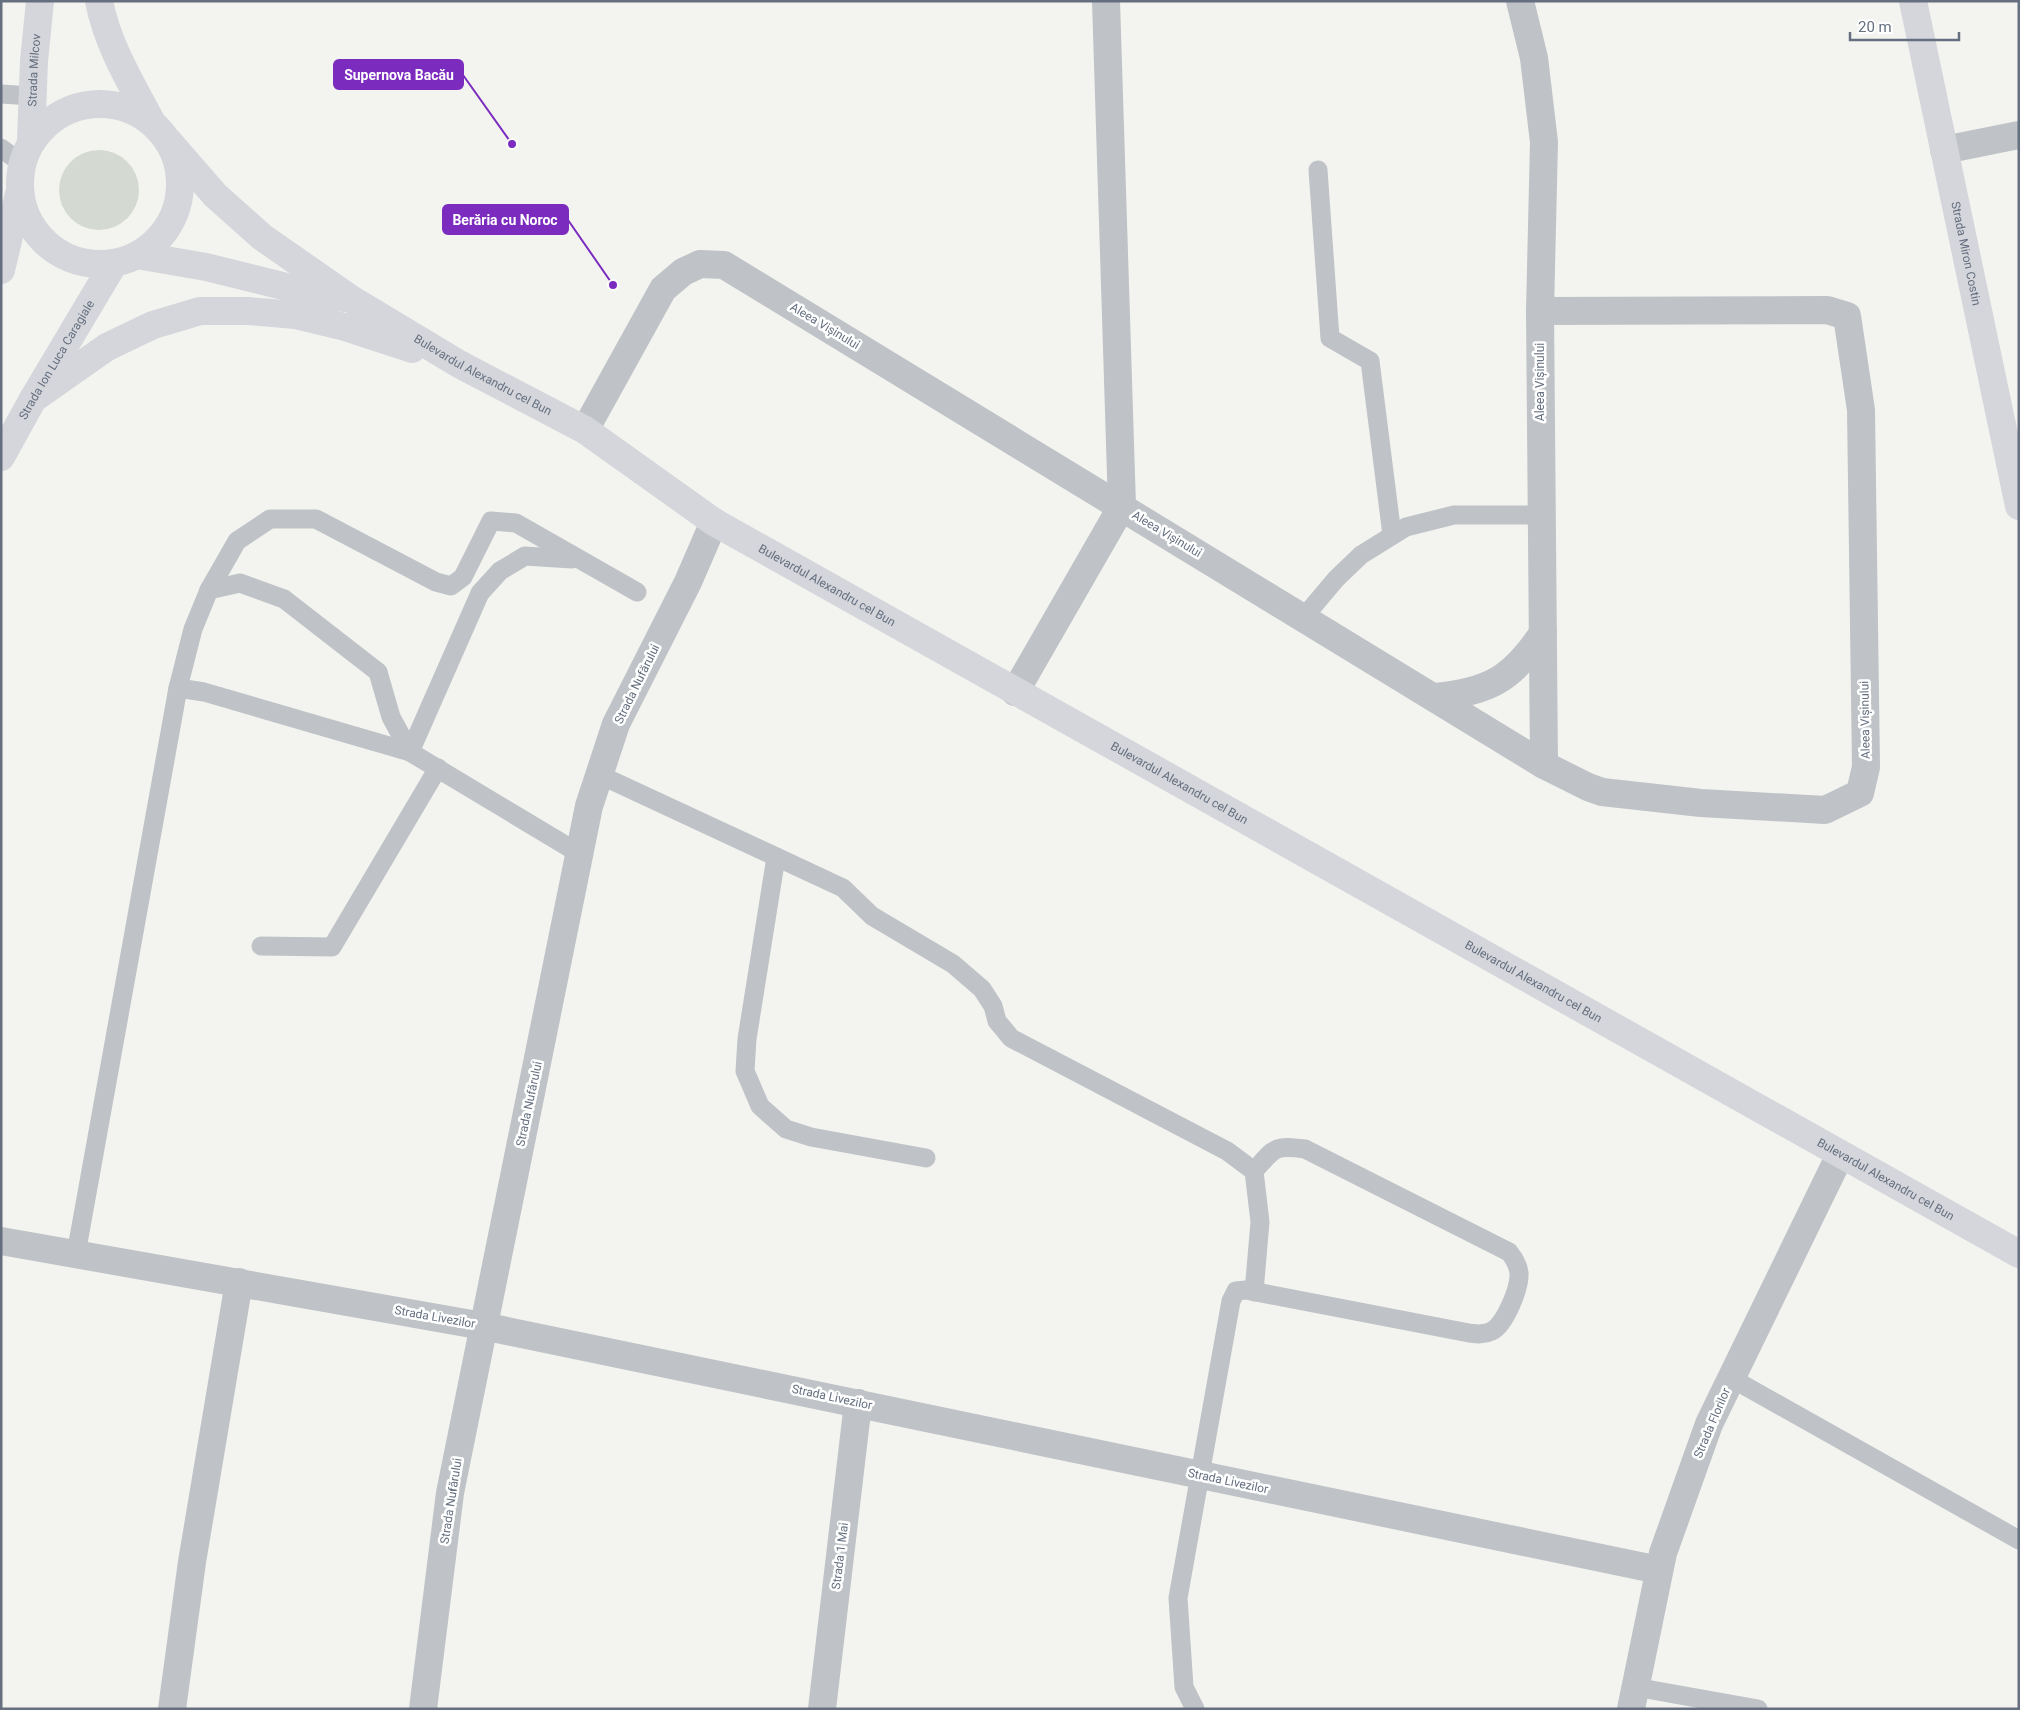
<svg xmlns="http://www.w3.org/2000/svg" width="2020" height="1710" font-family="Roboto,sans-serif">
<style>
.green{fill:#d4dad2}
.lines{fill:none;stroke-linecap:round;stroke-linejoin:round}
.lane{stroke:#bfc2c6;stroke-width:19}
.street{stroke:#bfc2c6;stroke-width:28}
.secondary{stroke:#d4d6db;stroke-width:28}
.labels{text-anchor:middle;stroke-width:5;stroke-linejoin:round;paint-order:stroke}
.street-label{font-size:12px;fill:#656f7f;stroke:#fff}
.leader{fill:none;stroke:#7b2cbf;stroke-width:2}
.callout-dot{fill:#7b2cbf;stroke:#fff;stroke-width:2}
.callout{fill:#7b2cbf;stroke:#7b2cbf;stroke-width:2}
.callout-label{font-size:14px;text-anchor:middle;font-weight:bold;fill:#fff}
</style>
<rect width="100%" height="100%" fill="#f3f4f0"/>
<circle class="green" cx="99" cy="190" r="40"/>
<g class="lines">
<g class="lane">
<path d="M1,94L32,96"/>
<path d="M1,148L21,163"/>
<path d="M1318,170L1330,338L1370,361L1392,535"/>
<path d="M209,590L237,541L270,519H316L436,582L451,586L463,577L491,521L516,523L637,592"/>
<path d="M1304,617L1336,579L1361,555L1406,527L1454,515H1541"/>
<path d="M178,688L204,692L410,752L480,593L500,571L525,556L572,559"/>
<path d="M600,775L843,888L872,916L953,964L982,989L993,1006L997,1021L1011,1038L1227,1151L1254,1171L1260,1222L1254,1292"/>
<path d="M776,857L747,1039L745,1071L760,1106L786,1129L811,1137L926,1158"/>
<path d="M261,946L332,947L438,768"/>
<path d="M76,1254L178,688L193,629L209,590L240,583L284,599L378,672L391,717L410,752L580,854"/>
<path d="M1731,1378L2019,1540"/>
<path d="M1635,1687L1758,1709"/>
<path d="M1195,1709L1184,1687L1178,1598L1231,1301L1236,1291L1246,1290L1469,1333C1477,1334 1484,1335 1492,1331C1505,1324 1520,1288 1519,1273C1518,1265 1514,1258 1509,1252L1305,1149C1273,1145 1275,1148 1254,1171"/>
</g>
<g class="street">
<path d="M1520,1L1534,58L1544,142L1540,311L1544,765"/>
<path d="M1944,150L2019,135"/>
<path d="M585,430L663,289L683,272L700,264L724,265L1544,765L1588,787L1602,792L1701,803L1825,810L1860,793L1866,767L1861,410L1847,316L1827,310L1540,311"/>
<path d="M1015,692L1122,506L1106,1"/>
<path d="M1435,697C1489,692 1512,679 1543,633"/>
<path d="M1,1241L483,1326L1659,1570"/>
<path d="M172,1709L192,1562L239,1282"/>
<path d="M423,1709L450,1493L589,806L616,724L688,582L714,522"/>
<path d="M822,1709L858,1403"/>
<path d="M1631,1709L1663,1553L1709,1424L1840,1155"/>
</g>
<g class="secondary">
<path d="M99,1C107,44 131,83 151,121"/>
<path id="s1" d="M1913,1L2019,506"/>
<circle cx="100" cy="184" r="80"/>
<path id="s2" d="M31,140L34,61L40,1"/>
<path id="s3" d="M169,142L215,195L262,237L351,299L459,364L585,430L714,522L2019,1254"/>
<path d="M137,255L206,267L299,290L344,298"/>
<path d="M1,270L19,194"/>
<path d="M33,399L107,347L153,325L200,311H248L295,315L345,327L412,349"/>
<path id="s4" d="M1,457L33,399L114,263"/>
</g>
</g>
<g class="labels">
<g class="street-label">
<text dy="4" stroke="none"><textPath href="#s2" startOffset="70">Strada Milcov</textPath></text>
<text dy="4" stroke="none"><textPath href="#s1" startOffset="258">Strada Miron Costin</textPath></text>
<text transform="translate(825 326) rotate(31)" y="4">Aleea Vișinului</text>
<text dy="4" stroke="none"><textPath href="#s4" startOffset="112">Strada Ion Luca Caragiale</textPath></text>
<text dy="4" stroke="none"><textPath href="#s3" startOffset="394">Bulevardul Alexandru cel Bun</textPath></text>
<text transform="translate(1540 382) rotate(-90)" y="4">Aleea Vișinului</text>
<text transform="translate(1167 534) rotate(31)" y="4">Aleea Vișinului</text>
<text dy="4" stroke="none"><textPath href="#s3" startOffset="798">Bulevardul Alexandru cel Bun</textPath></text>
<text transform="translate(637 684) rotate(-64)" y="4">Strada Nufărului</text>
<text transform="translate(1865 720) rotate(-91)" y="4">Aleea Vișinului</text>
<text dy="4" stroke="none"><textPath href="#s3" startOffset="1202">Bulevardul Alexandru cel Bun</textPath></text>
<text dy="4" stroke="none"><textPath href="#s3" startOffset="1608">Bulevardul Alexandru cel Bun</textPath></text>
<text transform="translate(529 1104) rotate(-78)" y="4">Strada Nufărului</text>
<text dy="4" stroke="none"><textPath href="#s3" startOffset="2012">Bulevardul Alexandru cel Bun</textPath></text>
<text transform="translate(435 1317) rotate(10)" y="4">Strada Livezilor</text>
<text transform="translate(832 1397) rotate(12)" y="4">Strada Livezilor</text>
<text transform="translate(1712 1423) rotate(-67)" y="4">Strada Florilor</text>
<text transform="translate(1228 1481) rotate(12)" y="4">Strada Livezilor</text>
<text transform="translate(451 1501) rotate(-81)" y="4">Strada Nufărului</text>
<text transform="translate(840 1556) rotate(-83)" y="4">Strada 1 Mai</text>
</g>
</g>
<path class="leader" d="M512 144L463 75M613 285L568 220"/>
<g class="callout-dot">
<circle cx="512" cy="144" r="5"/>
<circle cx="613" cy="285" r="5"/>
</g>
<g class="callout">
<rect x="334" y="60" width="129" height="29" rx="5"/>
<rect x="443" y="205" width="125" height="29" rx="5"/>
</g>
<g class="callout-label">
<text x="399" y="80">Supernova Bacău</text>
<text x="505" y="225">Berăria cu Noroc</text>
</g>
<rect width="2020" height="1710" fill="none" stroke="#656f7f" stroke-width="5"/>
<path d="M1850 32v8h109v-8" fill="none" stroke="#656f7f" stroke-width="2.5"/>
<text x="1858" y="32" font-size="15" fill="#656f7f" stroke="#ffffff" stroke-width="4" paint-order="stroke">20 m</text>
</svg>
